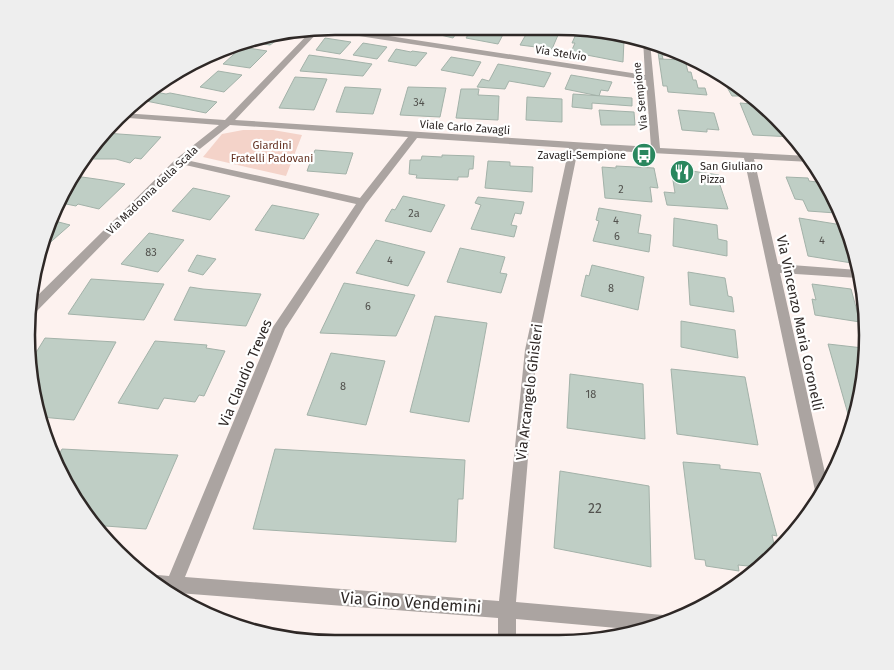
<svg xmlns="http://www.w3.org/2000/svg" width="894" height="670" font-family="'Fira Sans',sans-serif">
<style>
.green{fill:#f4d3c9}
.building{fill:#bfcec5;stroke:#a3b2a9}
.lines{fill:none;stroke-linecap:round;stroke-linejoin:round}
.street{fill:#aba4a1;fill-rule:evenodd}
.labels{text-anchor:middle;stroke-width:4.5;stroke-linejoin:round;paint-order:stroke}
.far-street-label{font-size:11px;fill:#2e2826;stroke:#fff}
.number-label{font-size:11px;fill:#52524e}
.far-park-label{font-size:11px;fill:#643121;stroke:#fff}
.far-poi-label{font-size:11px;fill:#2e2826;stroke:#fff;text-anchor:end}
.street-label{font-size:14px;fill:#2e2826;stroke:#fff}
.near-number-label{font-size:14px;fill:#52524e}
.near-street-label{font-size:16px;fill:#2e2826;stroke:#fff}
.rim{fill:none;stroke:#2e2826;stroke-width:2.5}
</style>
<rect width="100%" height="100%" fill="#fdf2ef"/>
<path class="green" d="M243,130H273L302,135L286,176L203,157L222,134Z"/>
<g class="building">
<path d="M391,26H422L419,31L389,28Z"/>
<path d="M432,27H461L453,38L428,32Z"/>
<path d="M473,27H507L498,44L466,38Z"/>
<path d="M528,31L558,35L552,49L520,45Z"/>
<path d="M287,33L270,45L245,41L255,37Z"/>
<path d="M576,34L624,40L623,62L571,52L575,43H572Z"/>
<path d="M325,38L351,42L340,54L316,50Z"/>
<path d="M363,43L387,47L377,59L353,55Z"/>
<path d="M657,45L681,56L662,55L663,59H659Z"/>
<path d="M242,47L267,51L250,68L223,64Z"/>
<path d="M396,49L411,52L412,51L427,53L416,66L388,61Z"/>
<path d="M309,55L339,59L372,64L363,76L300,71Z"/>
<path d="M451,57L481,62L473,76L441,70Z"/>
<path d="M203,58L193,69L182,67Z"/>
<path d="M659,59L685,60L688,72H691L693,80H696L698,88H705L707,95L668,92L667,86H663Z"/>
<path d="M498,64L551,73L544,87L509,81L505,89L477,87L482,79L489,81Z"/>
<path d="M218,71L242,75L224,92L200,87Z"/>
<path d="M571,75L612,82L608,91L601,90L599,96L565,89Z"/>
<path d="M295,77L327,79L314,110L279,108Z"/>
<path d="M724,82H735L750,96H732Z"/>
<path d="M345,87L381,89L373,114L336,112Z"/>
<path d="M408,87L446,88L440,117L400,115Z"/>
<path d="M461,89H479L478,95L499,96L498,120L456,118Z"/>
<path d="M150,91L166,94L170,93L217,102L206,113L141,100Z"/>
<path d="M573,94L632,98V106L592,103V109L572,107Z"/>
<path d="M527,97L562,99V122L526,120Z"/>
<path d="M751,100H754L793,137L753,135L740,103L752,104Z"/>
<path d="M599,110L634,112L635,125H601Z"/>
<path d="M678,110L714,113L719,130L707,129V132L682,130Z"/>
<path d="M105,133L161,137L141,159L135,158L130,163L116,159H87Z"/>
<path d="M315,150L353,153L346,174L307,171Z"/>
<path d="M442,155L474,156L473,169H469L468,177H458V180L416,178L417,175L409,174L410,160H421L422,156L442,157Z"/>
<path d="M488,161L510,162V166L533,167L532,192L485,188Z"/>
<path d="M616,166L654,168L658,188L650,187L652,202L605,198L602,167L616,168Z"/>
<path d="M671,168L719,175L722,179L719,182L728,209L667,205L664,192L675,193Z"/>
<path d="M82,177L103,180L125,184L99,209L78,204L76,206L61,203L56,205L68,184L72,185Z"/>
<path d="M786,177L808,178L809,181L817,182L816,180H820L836,213L808,211L803,200L795,199Z"/>
<path d="M193,188L230,196L210,220L172,211Z"/>
<path d="M403,196L445,205L431,232L385,221L392,209L395,210Z"/>
<path d="M478,197L524,202L521,214L515,213L511,225L517,226L514,237L471,229L481,205L475,203Z"/>
<path d="M272,205L319,214L304,239L255,230Z"/>
<path d="M599,208L641,215L638,233L651,235L649,252L593,241L599,221L596,220Z"/>
<path d="M674,218L717,225L718,239L727,241V256L673,246Z"/>
<path d="M799,218L842,225L857,255L858,264L808,256Z"/>
<path d="M51,220L70,225L45,247H42Z"/>
<path d="M149,233L184,240L158,272L121,264Z"/>
<path d="M376,240L425,252L408,286L356,273Z"/>
<path d="M460,248L505,257L500,273L507,274L501,293L447,282Z"/>
<path d="M197,255L216,259L203,275L188,271Z"/>
<path d="M592,265L644,277L638,310L581,296L586,275L589,276Z"/>
<path d="M688,272L725,278L728,296L732,297L734,312L690,305Z"/>
<path d="M91,279L164,284L144,320L68,314Z"/>
<path d="M344,283L415,295L396,336L320,333Z"/>
<path d="M812,284L851,289L860,322L815,315L812,299L816,300Z"/>
<path d="M190,287L203,289L261,294L246,326L174,320Z"/>
<path d="M435,316L487,323L469,422L410,412Z"/>
<path d="M681,321L735,330L738,358L681,347Z"/>
<path d="M45,338L116,342L74,420L41,417L29,364Z"/>
<path d="M155,341L207,345L206,348L225,351L204,396L199,395L195,402L164,398L158,409L118,403Z"/>
<path d="M828,344L863,348L865,376L850,421Z"/>
<path d="M331,353L385,361L366,425L307,415Z"/>
<path d="M671,369L745,377L758,445L677,434Z"/>
<path d="M570,374L643,384L645,439L567,428Z"/>
<path d="M62,449L178,455L146,529L92,525L90,523L55,462Z"/>
<path d="M275,449L465,460L463,499H458L456,542L253,529Z"/>
<path d="M683,462L720,465V469L760,473L777,536L772,535L775,549L758,567L738,565L739,571L706,566L705,560L695,559Z"/>
<path d="M560,471L649,486L651,567L554,548Z"/>
</g>
<g class="lines">
<path class="street" d="M330,27L645,75L643,39L650,42L660,148L808,156L811,162L754,159L778,264L858,270V278L780,273L828,486L817,500L744,158L578,149L537,350L516,602L663,615L669,618L671,622L639,630L516,619V642H498V618L178,593L176,598L152,577L158,575L169,576L273,327L356,204L181,164L34,314L30,316V303L176,159L219,125L116,117L122,113L225,120L313,29ZM320,30L646,80L651,147L235,120ZM230,125L408,137L360,198L186,160ZM417,138L569,148L525,350L499,601L185,577L285,329L366,204Z"/>
</g>
<defs>
<g id="bus-disc" transform="scale(1.25)"><circle r="9.5" fill="#29875e" stroke="#fff"/><path d="M-5-6H5V4H4V6H2V4H-2V6H-4V4H-5ZM-3.5-4V0h7V-4ZM-3.5 1.2v1.5H-2V1.2ZM2 1.2v1.5H3.5V1.2Z" fill="#fff"/></g>
<g id="restaurant-disc" transform="scale(1.25)"><circle r="9.5" fill="#29875e" stroke="#fff"/><path d="M-5-6h1v4h1v-4h1v4h1v-4h1v5L-1.5 .5V6h-2V.5L-5-1ZM5-6V6H3V1.5H1.5Q1.5-4 5-6Z" fill="#fff"/></g>
</defs>
<g fill-rule="evenodd">
<use href="#bus-disc" x="644" y="155"/>
<use href="#restaurant-disc" x="682" y="172"/>
</g>
<g class="labels">
<g class="far-street-label">
<text transform="translate(561 53) rotate(9)" y="4">Via Stelvio</text>
<text transform="translate(640 96) rotate(-96)" y="4">Via Sempione</text>
<text transform="translate(465 127) rotate(4)" y="4">Viale Carlo Zavagli</text>
<text transform="translate(152 190) rotate(-44)" y="4">Via Madonna della Scala</text>
</g>
<g class="number-label">
<text x="419" y="106">34</text>
<text x="621" y="193">2</text>
<text x="414" y="217">2a</text>
<text x="616" y="224">4</text>
<text x="617" y="240">6</text>
<text x="822" y="244">4</text>
<text x="151" y="256">83</text>
<text x="390" y="264">4</text>
<text x="611" y="292">8</text>
<text x="368" y="310">6</text>
<text x="343" y="390">8</text>
<text x="591" y="398">18</text>
</g>
<g class="far-park-label">
<text x="272" y="149">Giardini<tspan x="272" dy="13">Fratelli Padovani</tspan></text>
</g>
<g class="far-poi-label">
<text x="626" y="159">Zavagli-Sempione</text>
<text x="700" y="170" text-anchor="start">San Giuliano<tspan x="700" dy="13">Pizza</tspan></text>
</g>
<g class="street-label">
<text transform="translate(800 323) rotate(78)" y="5">Via Vincenzo Maria Coronelli</text>
<text transform="translate(245 373) rotate(-67)" y="5">Via Claudio Treves</text>
<text transform="translate(529 392) rotate(-83)" y="5">Via Arcangelo Ghisleri</text>
</g>
<g class="near-number-label">
<text x="595" y="513">22</text>
</g>
<g class="near-street-label">
<text transform="translate(411 602) rotate(4)" y="6">Via Gino Vendemini</text>
</g>
</g>
<path d="M0 0H894V670H0ZM335 35H559A300 300 0 0 1 859 335V335A300 300 0 0 1 559 635H335A300 300 0 0 1 35 335V335A300 300 0 0 1 335 35Z" fill="#eee" fill-rule="evenodd"/>
<path class="rim" d="M335 35H559A300 300 0 0 1 859 335V335A300 300 0 0 1 559 635H335A300 300 0 0 1 35 335V335A300 300 0 0 1 335 35Z"/>
</svg>
